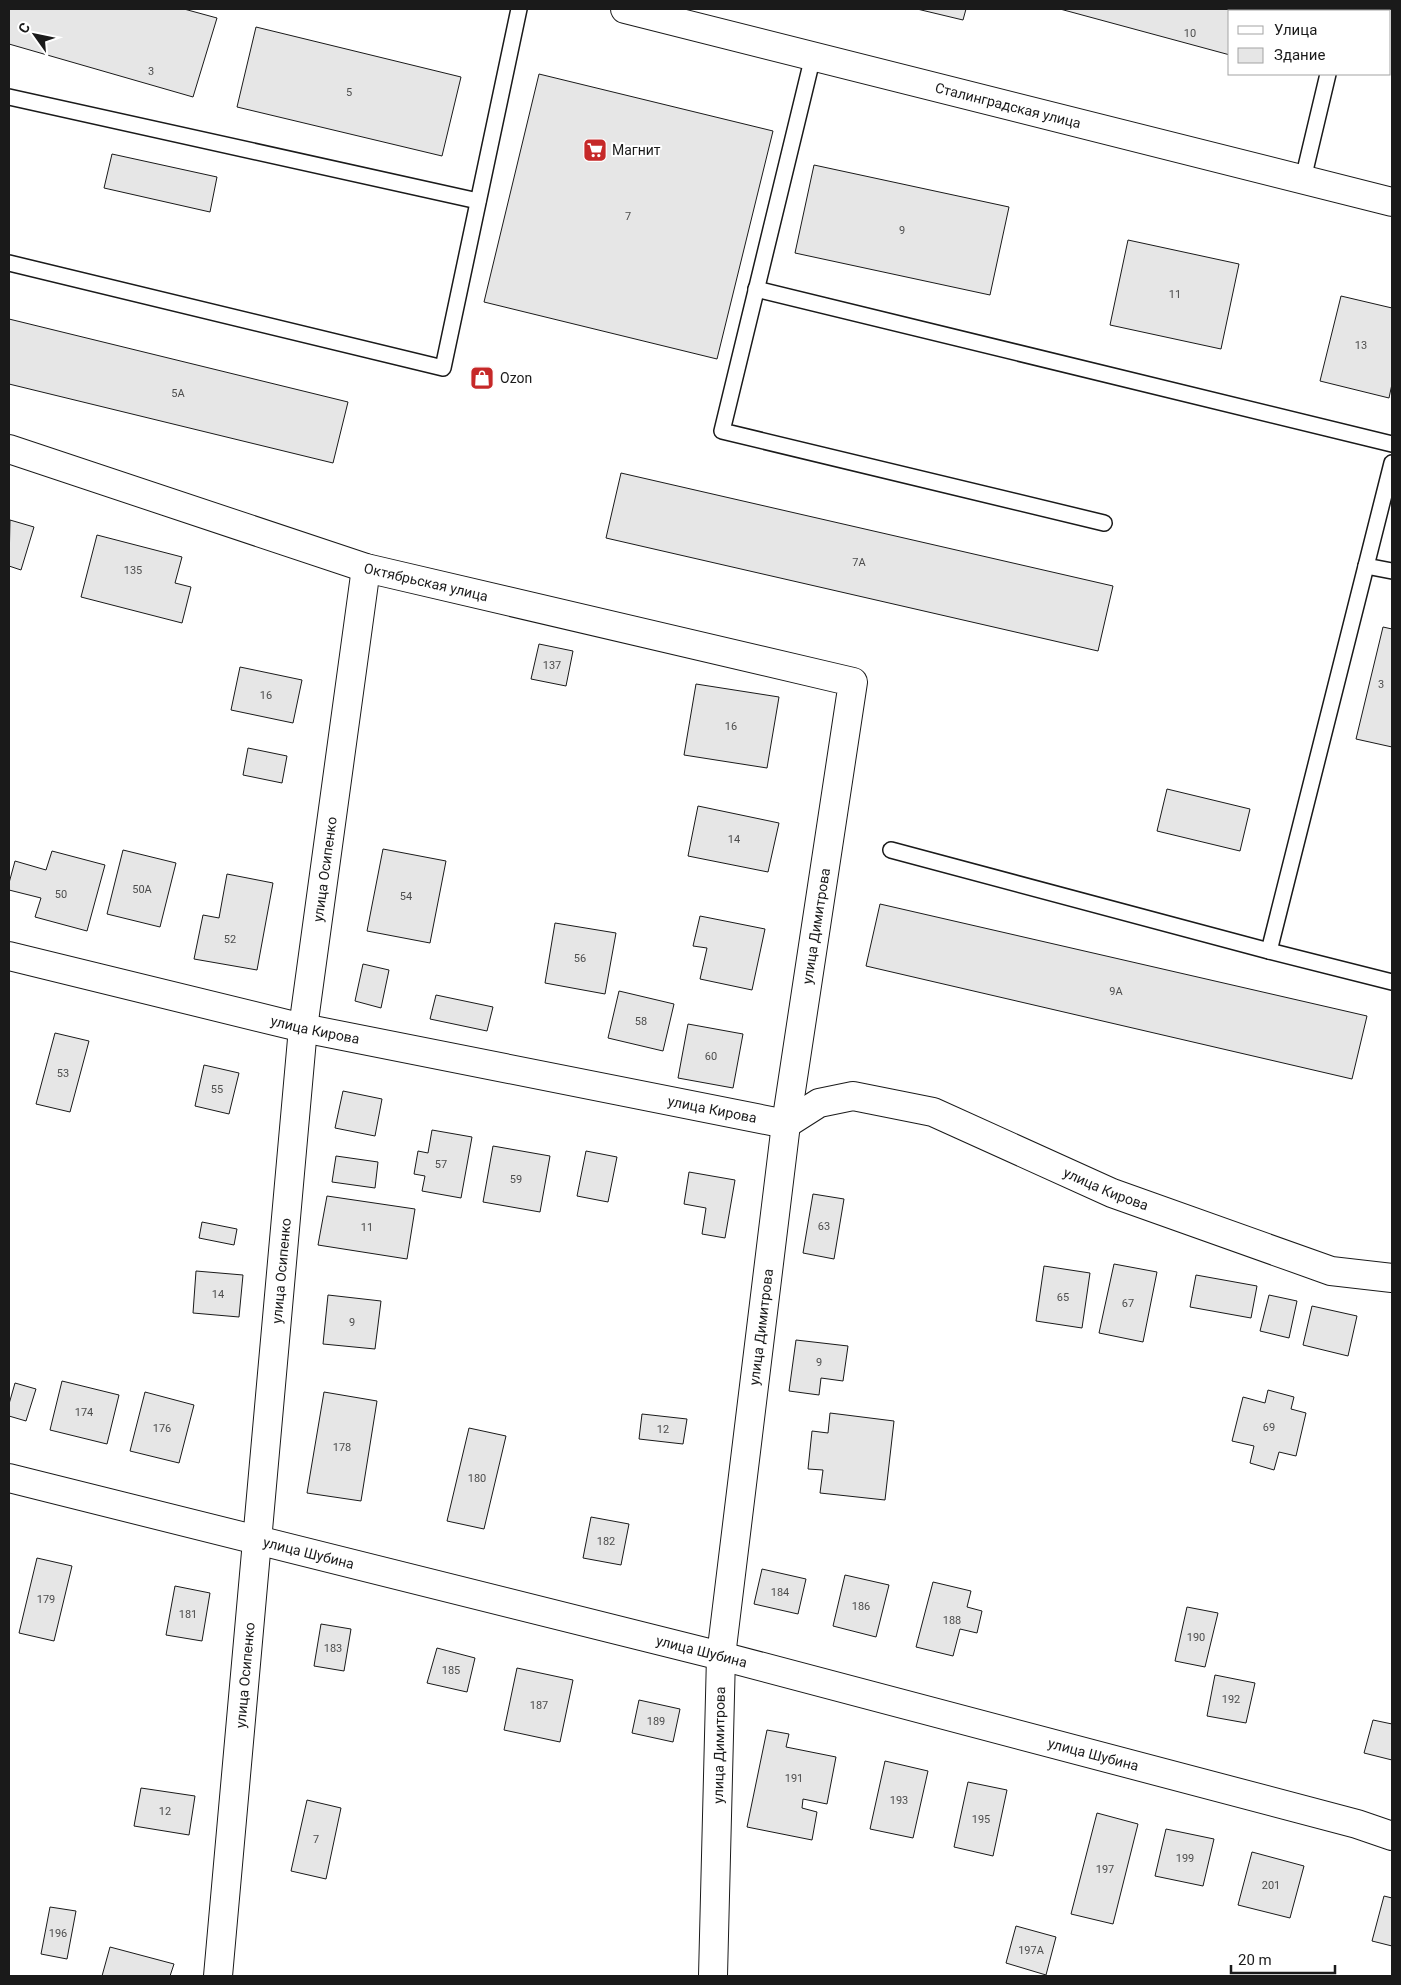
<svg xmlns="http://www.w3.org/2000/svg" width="1401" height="1985" font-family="Roboto,sans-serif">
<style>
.building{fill:#e6e6e6;stroke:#1a1a1a}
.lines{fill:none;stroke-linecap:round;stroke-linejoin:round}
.service-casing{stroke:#1a1a1a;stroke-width:18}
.minor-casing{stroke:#1a1a1a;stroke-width:30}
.service{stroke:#fff;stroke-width:15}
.minor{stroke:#fff;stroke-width:28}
.labels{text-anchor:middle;stroke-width:4;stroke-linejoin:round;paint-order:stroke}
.number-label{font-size:11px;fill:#4d4d4d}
.street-label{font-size:14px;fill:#1a1a1a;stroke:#fff}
.poi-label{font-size:14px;fill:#1a1a1a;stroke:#fff;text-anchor:start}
</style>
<rect width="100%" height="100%" fill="#fff"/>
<g class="building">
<path d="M9,9H184L217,18L193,97L9,44Z"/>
<path d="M917,9H966L963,20Z"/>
<path d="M1060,9H1322L1321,11H1230V55Z"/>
<path d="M256,27L461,77L442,156L237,107Z"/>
<path d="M539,74L773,131L717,359L484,302Z"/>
<path d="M112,154L217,177L210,212L104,188Z"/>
<path d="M814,165L1009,207L990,295L795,253Z"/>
<path d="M1128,240L1239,264L1221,349L1110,325Z"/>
<path d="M1341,296L1392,308V384L1389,398L1320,381Z"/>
<path d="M9,319L348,402L333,463L9,384Z"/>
<path d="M621,473L1113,586L1098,651L606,538Z"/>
<path d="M10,520L34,527L21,570L9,566Z"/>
<path d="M97,535L182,557L175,583L191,587L182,623L81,597Z"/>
<path d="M1383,627L1392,629V747L1356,739Z"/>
<path d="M539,644L573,651L566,686L531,679Z"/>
<path d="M240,667L302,680L293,723L231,710Z"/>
<path d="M696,684L779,697L767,768L684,755Z"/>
<path d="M248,748L287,756L282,783L243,775Z"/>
<path d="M1167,789L1250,809L1240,851L1157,831Z"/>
<path d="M698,806L779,823L768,872L688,856Z"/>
<path d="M383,849L446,861L430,943L367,931Z"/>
<path d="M123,850L176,863L160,927L107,914Z"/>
<path d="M52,851L105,865L87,931L35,917L41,898L9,890V883L15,861L46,870Z"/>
<path d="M227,874L273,883L257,970L194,959L203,915L219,918Z"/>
<path d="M880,904L1367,1016L1352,1079L866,966Z"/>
<path d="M700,916L765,929L752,990L700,979L707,948L693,946Z"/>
<path d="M555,923L616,933L605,994L545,983Z"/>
<path d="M363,964L389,970L381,1008L355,1001Z"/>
<path d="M619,991L674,1004L663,1051L608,1038Z"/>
<path d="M436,995L493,1007L487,1031L430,1019Z"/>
<path d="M688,1024L743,1034L733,1088L678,1078Z"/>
<path d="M55,1033L89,1041L70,1112L36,1104Z"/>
<path d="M204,1065L239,1073L229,1114L195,1106Z"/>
<path d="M343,1091L382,1099L375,1136L335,1128Z"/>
<path d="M432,1130L472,1137L461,1198L422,1191L425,1176L414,1174L418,1151L428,1153Z"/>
<path d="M493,1146L550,1156L540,1212L483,1202Z"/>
<path d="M586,1151L617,1157L608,1202L577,1196Z"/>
<path d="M336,1156L378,1162L375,1188L332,1182Z"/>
<path d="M689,1172L735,1180L725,1238L702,1234L706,1208L684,1204Z"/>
<path d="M813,1194L844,1199L834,1259L803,1253Z"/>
<path d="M327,1196L415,1209L407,1259L318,1245Z"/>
<path d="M202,1222L237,1229L234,1245L199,1238Z"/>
<path d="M1114,1264L1157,1272L1143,1342L1099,1333Z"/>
<path d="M1044,1266L1090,1273L1082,1328L1036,1321Z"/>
<path d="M196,1271L243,1275L239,1317L193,1313Z"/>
<path d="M1196,1275L1257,1286L1251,1318L1190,1307Z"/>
<path d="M328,1295L381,1301L375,1349L323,1344Z"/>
<path d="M1269,1295L1297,1301L1289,1338L1260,1331Z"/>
<path d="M1312,1306L1357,1316L1348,1356L1303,1345Z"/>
<path d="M796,1340L848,1346L843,1381L821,1378L819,1395L789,1391Z"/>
<path d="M62,1381L119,1395L107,1444L50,1430Z"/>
<path d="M15,1383L36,1389L26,1421L9,1416V1404Z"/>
<path d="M1268,1390L1294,1397L1291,1409L1306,1413L1296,1456L1279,1452L1274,1470L1250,1463L1254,1446L1232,1441L1243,1397L1265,1403Z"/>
<path d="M145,1392L194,1405L179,1463L130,1451Z"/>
<path d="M324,1392L377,1401L361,1501L307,1493Z"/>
<path d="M830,1413L894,1421L885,1500L820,1493L823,1470L808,1469L812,1431L828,1433Z"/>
<path d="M642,1414L687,1419L683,1444L639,1439Z"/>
<path d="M469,1428L506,1436L484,1529L447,1521Z"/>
<path d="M591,1517L629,1524L621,1565L583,1558Z"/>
<path d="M37,1558L72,1566L54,1641L19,1633Z"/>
<path d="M762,1569L806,1579L798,1614L754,1604Z"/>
<path d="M845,1575L889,1585L876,1637L833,1626Z"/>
<path d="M933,1582L971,1591L967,1607L982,1611L977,1633L960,1629L953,1656L916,1647Z"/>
<path d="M175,1586L210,1593L202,1641L166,1635Z"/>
<path d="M1187,1607L1218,1613L1205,1667L1175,1661Z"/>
<path d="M321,1624L351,1629L344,1671L314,1666Z"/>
<path d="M437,1648L475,1658L467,1692L427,1683Z"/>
<path d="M517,1668L573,1680L560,1742L504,1730Z"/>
<path d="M1215,1675L1255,1683L1246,1723L1207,1716Z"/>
<path d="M639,1700L680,1709L673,1742L632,1733Z"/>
<path d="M1373,1720L1392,1724V1760L1364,1753Z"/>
<path d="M767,1730L789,1734L786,1747L836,1757L827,1804L803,1799L802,1808L817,1812L812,1840L747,1827Z"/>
<path d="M885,1761L928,1771L913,1838L870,1829Z"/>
<path d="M968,1782L1007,1790L993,1856L954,1847Z"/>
<path d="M141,1788L195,1796L189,1835L134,1826Z"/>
<path d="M307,1800L341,1808L326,1879L291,1871Z"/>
<path d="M1097,1813L1138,1824L1113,1924L1071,1914Z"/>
<path d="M1166,1829L1214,1839L1203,1886L1155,1876Z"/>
<path d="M1252,1852L1304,1866L1290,1918L1238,1905Z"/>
<path d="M1384,1896L1392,1898V1946L1372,1941Z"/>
<path d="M50,1907L76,1911L67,1959L41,1954Z"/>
<path d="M1016,1926L1056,1937L1046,1975L1006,1963Z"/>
<path d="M110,1947L174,1964L170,1976H102Z"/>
</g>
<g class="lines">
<g class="service-casing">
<g id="service">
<path d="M1342,11L1343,9"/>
<path d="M813,56L722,431L1104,523"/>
<path d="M9,97L478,201"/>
<path d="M1303,179L1328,74"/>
<path d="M9,263L443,368L519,9"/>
<path d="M756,289L1392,444"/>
<path d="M1366,566L1392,571"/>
<path d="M891,850L1269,951L1392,982"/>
<path d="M1269,951L1392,463"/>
</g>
</g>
<g class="minor-casing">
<g id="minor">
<path id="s1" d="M625,9L1392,202"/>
<path id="s2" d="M9,449L366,568L853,682L786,1124L721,1656L713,1976"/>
<path id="s3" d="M9,956L303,1028L786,1124L819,1103L853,1096L933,1112L1112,1193L1331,1271L1392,1278"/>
<path id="s4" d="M9,1478L721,1656L1357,1824L1392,1836"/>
<path id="s5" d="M218,1976L303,1028L366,568"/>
</g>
</g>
<use href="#service" class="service"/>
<use href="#minor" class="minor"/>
</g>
<defs>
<g id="supermarket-square" transform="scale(1.25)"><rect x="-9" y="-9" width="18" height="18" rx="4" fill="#c62828" stroke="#fff"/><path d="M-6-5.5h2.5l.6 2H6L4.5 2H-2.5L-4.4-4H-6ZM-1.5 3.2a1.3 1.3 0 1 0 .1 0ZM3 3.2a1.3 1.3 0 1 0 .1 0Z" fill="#fff"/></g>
<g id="shop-square" transform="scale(1.25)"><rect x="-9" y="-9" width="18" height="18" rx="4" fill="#c62828" stroke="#fff"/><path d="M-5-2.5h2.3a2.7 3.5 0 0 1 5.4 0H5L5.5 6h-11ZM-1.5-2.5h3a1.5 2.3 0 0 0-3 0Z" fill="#fff"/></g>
</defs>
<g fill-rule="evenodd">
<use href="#supermarket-square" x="595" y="150"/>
<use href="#shop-square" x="482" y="378"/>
</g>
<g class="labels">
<g class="number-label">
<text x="1190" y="37">10</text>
<text x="151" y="75">3</text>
<text x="349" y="96">5</text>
<text x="628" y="220">7</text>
<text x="902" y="234">9</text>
<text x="1175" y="298">11</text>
<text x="1361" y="349">13</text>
<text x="178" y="397">5А</text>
<text x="859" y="566">7А</text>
<text x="133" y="574">135</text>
<text x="552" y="669">137</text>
<text x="1381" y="688">3</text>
<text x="266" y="699">16</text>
<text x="731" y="730">16</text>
<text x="734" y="843">14</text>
<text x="142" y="893">50А</text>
<text x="61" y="898">50</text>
<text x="406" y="900">54</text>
<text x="230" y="943">52</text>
<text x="580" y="962">56</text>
<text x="1116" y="995">9А</text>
<text x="641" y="1025">58</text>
<text x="711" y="1060">60</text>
<text x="63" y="1077">53</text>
<text x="217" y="1093">55</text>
<text x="441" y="1168">57</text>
<text x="516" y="1183">59</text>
<text x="824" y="1230">63</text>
<text x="367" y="1231">11</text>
<text x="218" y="1298">14</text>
<text x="1063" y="1301">65</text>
<text x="1128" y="1307">67</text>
<text x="352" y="1326">9</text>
<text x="819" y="1366">9</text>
<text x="84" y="1416">174</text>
<text x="1269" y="1431">69</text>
<text x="162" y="1432">176</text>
<text x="663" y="1433">12</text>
<text x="342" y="1451">178</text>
<text x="477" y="1482">180</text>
<text x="606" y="1545">182</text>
<text x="780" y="1596">184</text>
<text x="46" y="1603">179</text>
<text x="861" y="1610">186</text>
<text x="188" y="1618">181</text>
<text x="952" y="1624">188</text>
<text x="1196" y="1641">190</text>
<text x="333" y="1652">183</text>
<text x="451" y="1674">185</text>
<text x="1231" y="1703">192</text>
<text x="539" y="1709">187</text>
<text x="656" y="1725">189</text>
<text x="794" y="1782">191</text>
<text x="899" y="1804">193</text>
<text x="165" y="1815">12</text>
<text x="981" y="1823">195</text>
<text x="316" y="1843">7</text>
<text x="1185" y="1862">199</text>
<text x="1105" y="1873">197</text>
<text x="1271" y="1889">201</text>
<text x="58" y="1937">196</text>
<text x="1031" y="1954">197А</text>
</g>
<g class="street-label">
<text dy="5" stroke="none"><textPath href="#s1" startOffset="395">Сталинградская улица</textPath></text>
<text dy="5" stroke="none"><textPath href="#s2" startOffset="438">Октябрьская улица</textPath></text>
<text dy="5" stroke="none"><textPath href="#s5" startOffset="1112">улица Осипенко</textPath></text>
<text transform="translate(816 926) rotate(-81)" y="5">улица Димитрова</text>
<text dy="5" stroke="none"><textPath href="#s3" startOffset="315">улица Кирова</textPath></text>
<text dy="5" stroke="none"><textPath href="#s3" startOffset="720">улица Кирова</textPath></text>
<text dy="5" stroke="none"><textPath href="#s3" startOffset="1140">улица Кирова</textPath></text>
<text dy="5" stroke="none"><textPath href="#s5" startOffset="708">улица Осипенко</textPath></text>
<text transform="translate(761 1327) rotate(-83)" y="5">улица Димитрова</text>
<text dy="5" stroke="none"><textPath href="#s4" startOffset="309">улица Шубина</textPath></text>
<text dy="5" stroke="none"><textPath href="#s4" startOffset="714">улица Шубина</textPath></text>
<text dy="5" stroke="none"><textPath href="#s5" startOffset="302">улица Осипенко</textPath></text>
<text transform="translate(719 1745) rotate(-89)" y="5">улица Димитрова</text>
<text dy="5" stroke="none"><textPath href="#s4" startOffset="1119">улица Шубина</textPath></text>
</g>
<g class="poi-label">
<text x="612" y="155">Магнит</text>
<text x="500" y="383">Ozon</text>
</g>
</g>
<rect width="1401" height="1985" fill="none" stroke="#1a1a1a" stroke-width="20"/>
<rect x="1228" y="10" width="162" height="65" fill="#ffffff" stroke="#a3a3a3"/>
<rect x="1238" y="26" width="25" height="8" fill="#ffffff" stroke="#a3a3a3"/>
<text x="1274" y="35" font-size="15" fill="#1a1a1a">Улица</text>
<rect x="1238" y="48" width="25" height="15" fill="#e6e6e6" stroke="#a3a3a3"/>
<text x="1274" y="60" font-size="15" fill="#1a1a1a">Здание</text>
<g transform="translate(35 35) rotate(303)" stroke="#ffffff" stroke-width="4" paint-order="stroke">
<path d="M0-4L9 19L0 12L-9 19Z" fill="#1a1a1a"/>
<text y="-8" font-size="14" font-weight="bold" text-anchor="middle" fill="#1a1a1a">С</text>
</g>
<path d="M1231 1965v8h104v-8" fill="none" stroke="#1a1a1a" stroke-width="2.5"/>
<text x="1238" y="1965" font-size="15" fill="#1a1a1a" stroke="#ffffff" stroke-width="4" paint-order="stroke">20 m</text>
</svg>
